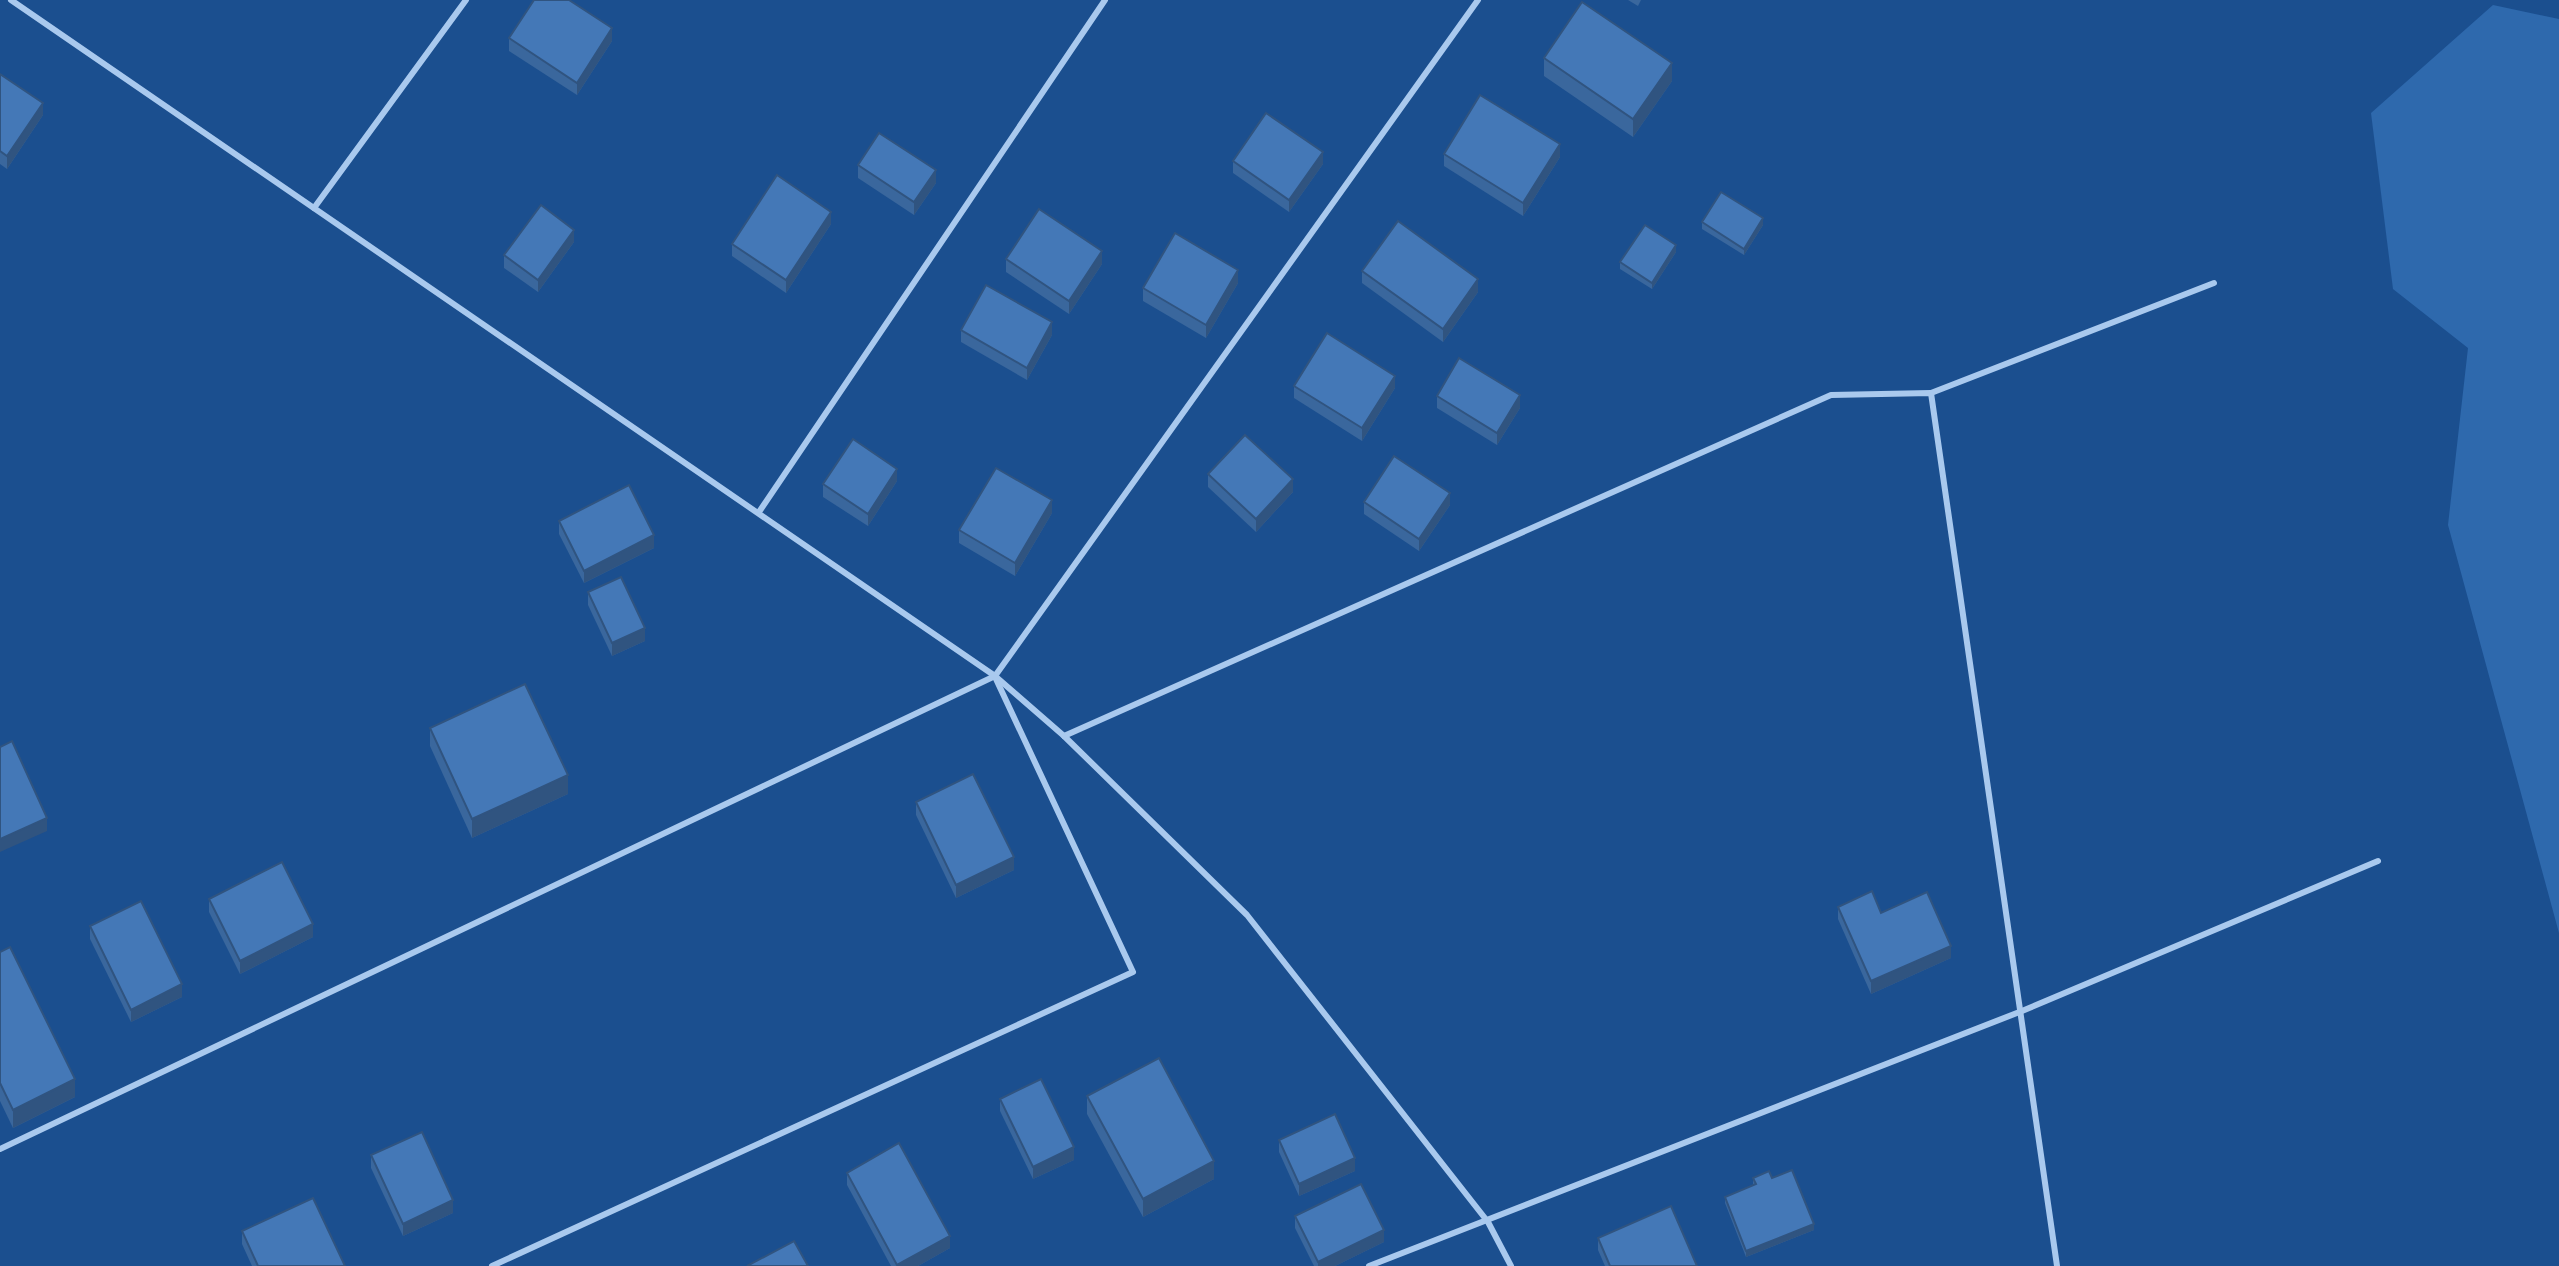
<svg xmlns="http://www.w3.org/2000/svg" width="2559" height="1266" font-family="'Roboto Condensed',sans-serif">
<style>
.green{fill:#2e69ad}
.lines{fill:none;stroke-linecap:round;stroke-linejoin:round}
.service{stroke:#a9c9ee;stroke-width:6}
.wall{fill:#3a679d}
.shaded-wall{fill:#305480}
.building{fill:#4478b7;stroke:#305480;stroke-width:2}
</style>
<rect width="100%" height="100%" fill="#1b4f8f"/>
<path class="green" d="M2493,5L2559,19V933L2448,525L2468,348L2393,289L2371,113Z"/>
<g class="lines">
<g class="service">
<path d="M11,0L995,676L1064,736L1247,915L1488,1222L1511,1266"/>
<path d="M314,208L466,0"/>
<path d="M1931,393L2214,283"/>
<path d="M759,512L1105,0"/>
<path d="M1064,736L1831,395L1931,393L2057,1266"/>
<path d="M0,1149L995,676L1478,0"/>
<path d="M492,1266L1133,972L996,679"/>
<path d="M1369,1266L2022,1011L2378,861"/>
</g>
</g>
<g class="wall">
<path d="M1628,0H1641L1638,6Z"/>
<path d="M509,38L612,41L577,95L509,51Z"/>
<path d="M1544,58L1672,81L1633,137L1544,76Z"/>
<path d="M0,74L43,115L7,169L0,164Z"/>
<path d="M1444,154L1560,157L1523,216L1444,166Z"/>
<path d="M1233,161L1323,164L1289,212L1233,173Z"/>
<path d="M858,165L936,183L914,215L858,178Z"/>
<path d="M1702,222L1763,225L1744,255L1702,229Z"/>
<path d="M831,224L786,293L732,256V244Z"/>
<path d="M574,242L538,292L504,268V255Z"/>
<path d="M1676,252L1652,289L1620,269V262Z"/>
<path d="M1006,259L1102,264L1069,314L1006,272Z"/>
<path d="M1362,271L1478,292L1443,342L1362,283Z"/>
<path d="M1238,283L1206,338L1143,301V288Z"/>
<path d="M961,330L1052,335L1027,380L961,342Z"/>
<path d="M1294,386L1395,388L1362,441L1294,398Z"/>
<path d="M1437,396L1520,408L1497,445L1437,408Z"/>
<path d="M1208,474L1293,492L1256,532L1208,487Z"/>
<path d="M897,481L868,526L823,497V484Z"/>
<path d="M1364,502L1450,505L1419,551L1364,514Z"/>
<path d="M1052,513L1015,576L959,543V530Z"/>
<path d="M559,521L654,548L584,583L559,534Z"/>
<path d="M588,592L645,641L612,656L588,605Z"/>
<path d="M430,728L568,794L472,838L430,746Z"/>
<path d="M916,802L1014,870L956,898L916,815Z"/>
<path d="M209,899L313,937L240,974L209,912Z"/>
<path d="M1838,907L1951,958L1871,994L1838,919Z"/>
<path d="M90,926L182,997L131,1022L90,939Z"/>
<path d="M0,952L75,1097L13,1128L0,1101Z"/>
<path d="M1087,1096L1214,1179L1143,1217L1087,1114Z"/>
<path d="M1000,1099L1074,1160L1033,1179L1000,1111Z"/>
<path d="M1279,1140L1355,1171L1299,1196L1279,1152Z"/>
<path d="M371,1155L453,1213L403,1236L371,1168Z"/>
<path d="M847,1173L950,1248L918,1266H891L847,1185Z"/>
<path d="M1753,1178H1772L1814,1230L1746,1257L1725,1203V1197L1753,1185Z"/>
<path d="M1295,1216L1384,1242L1335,1266H1314L1295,1228Z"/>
<path d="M242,1231L345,1266H252L242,1244Z"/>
<path d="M1598,1238L1697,1266H1605L1598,1250Z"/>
</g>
<g class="shaded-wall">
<path d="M612,28V41L577,95V83Z"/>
<path d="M1672,63V81L1633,137V119Z"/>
<path d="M43,103V115L7,169V156Z"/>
<path d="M1560,144V157L1523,216V203Z"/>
<path d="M1323,152V164L1289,212V200Z"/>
<path d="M936,170V183L914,215V202Z"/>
<path d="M831,212V224L786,293V280Z"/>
<path d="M1763,218V225L1744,255V249Z"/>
<path d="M574,230V242L538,292V280Z"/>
<path d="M1676,245V252L1652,289V283Z"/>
<path d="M1102,251V264L1069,314V301Z"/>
<path d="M1238,270V283L1206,338V325Z"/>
<path d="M1478,279V292L1443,342V329Z"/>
<path d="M1052,322V335L1027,380V368Z"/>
<path d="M1395,376V388L1362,441V428Z"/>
<path d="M1520,395V408L1497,445V433Z"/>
<path d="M897,469V481L868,526V514Z"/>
<path d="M1293,479V492L1256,532V519Z"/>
<path d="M1450,493V505L1419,551V539Z"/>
<path d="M1052,500V513L1015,576V563Z"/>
<path d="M654,535V548L584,583V571Z"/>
<path d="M645,628V641L612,656V643Z"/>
<path d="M568,775V794L472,838V819Z"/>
<path d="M47,818V831L0,852V839Z"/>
<path d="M1014,857V870L956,898V885Z"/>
<path d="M313,924V937L240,974V961Z"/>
<path d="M1951,946V958L1871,994V981Z"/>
<path d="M182,984V997L131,1022V1010Z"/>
<path d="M75,1079V1097L13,1128V1110Z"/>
<path d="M1074,1147V1160L1033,1179V1167Z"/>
<path d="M1355,1158V1171L1299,1196V1184Z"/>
<path d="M1214,1161V1179L1143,1217V1199Z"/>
<path d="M453,1200V1213L403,1236V1224Z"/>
<path d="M1814,1224V1230L1746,1257V1251Z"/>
<path d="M1384,1230V1242L1335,1266H1318V1262Z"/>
<path d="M950,1236V1248L918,1266H897V1265Z"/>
</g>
<g class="building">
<path d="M534,0H569L612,28L577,83L509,38Z"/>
<path d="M1582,2L1672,63L1633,119L1544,58Z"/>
<path d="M0,74L43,103L7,156L0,151Z"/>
<path d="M1480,95L1560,144L1523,203L1444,154Z"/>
<path d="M1266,113L1323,152L1289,200L1233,161Z"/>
<path d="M879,133L936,170L914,202L858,165Z"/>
<path d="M777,175L831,212L786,280L732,244Z"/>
<path d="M1721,192L1763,218L1744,249L1702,222Z"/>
<path d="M541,205L574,230L538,280L504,255Z"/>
<path d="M1039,209L1102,251L1069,301L1006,259Z"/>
<path d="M1398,221L1478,279L1443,329L1362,271Z"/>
<path d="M1645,225L1676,245L1652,283L1620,262Z"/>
<path d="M1175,233L1238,270L1206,325L1143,288Z"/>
<path d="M986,285L1052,322L1027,368L961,330Z"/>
<path d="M1327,333L1395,376L1362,428L1294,386Z"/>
<path d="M1459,358L1520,395L1497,433L1437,396Z"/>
<path d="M1245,435L1293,479L1256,519L1208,474Z"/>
<path d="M853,439L897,469L868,514L823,484Z"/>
<path d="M1394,456L1450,493L1419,539L1364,502Z"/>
<path d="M996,468L1052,500L1015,563L959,530Z"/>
<path d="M629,485L654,535L584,571L559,521Z"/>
<path d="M621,577L645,628L612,643L588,592Z"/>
<path d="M525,684L568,775L472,819L430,728Z"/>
<path d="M12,741L47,818L0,839V747Z"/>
<path d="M973,774L1014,857L956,885L916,802Z"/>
<path d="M282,862L313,924L240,961L209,899Z"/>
<path d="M1872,891L1881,913L1927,892L1951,946L1871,981L1838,907Z"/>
<path d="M141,901L182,984L131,1010L90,926Z"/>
<path d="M10,947L75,1079L13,1110L0,1083V952Z"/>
<path d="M1159,1058L1214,1161L1143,1199L1087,1096Z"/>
<path d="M1041,1079L1074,1147L1033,1167L1000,1099Z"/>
<path d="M1335,1114L1355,1158L1299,1184L1279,1140Z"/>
<path d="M422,1132L453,1200L403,1224L371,1155Z"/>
<path d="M899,1143L950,1236L897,1265L847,1173Z"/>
<path d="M1792,1170L1814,1224L1746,1251L1725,1197L1756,1184L1753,1178L1769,1171L1772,1178Z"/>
<path d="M1361,1184L1384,1230L1318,1262L1295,1216Z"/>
<path d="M313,1198L345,1266H258L242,1231Z"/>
<path d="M1671,1206L1697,1266H1610L1598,1238Z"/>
<path d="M794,1241L808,1266H747Z"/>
</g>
</svg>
